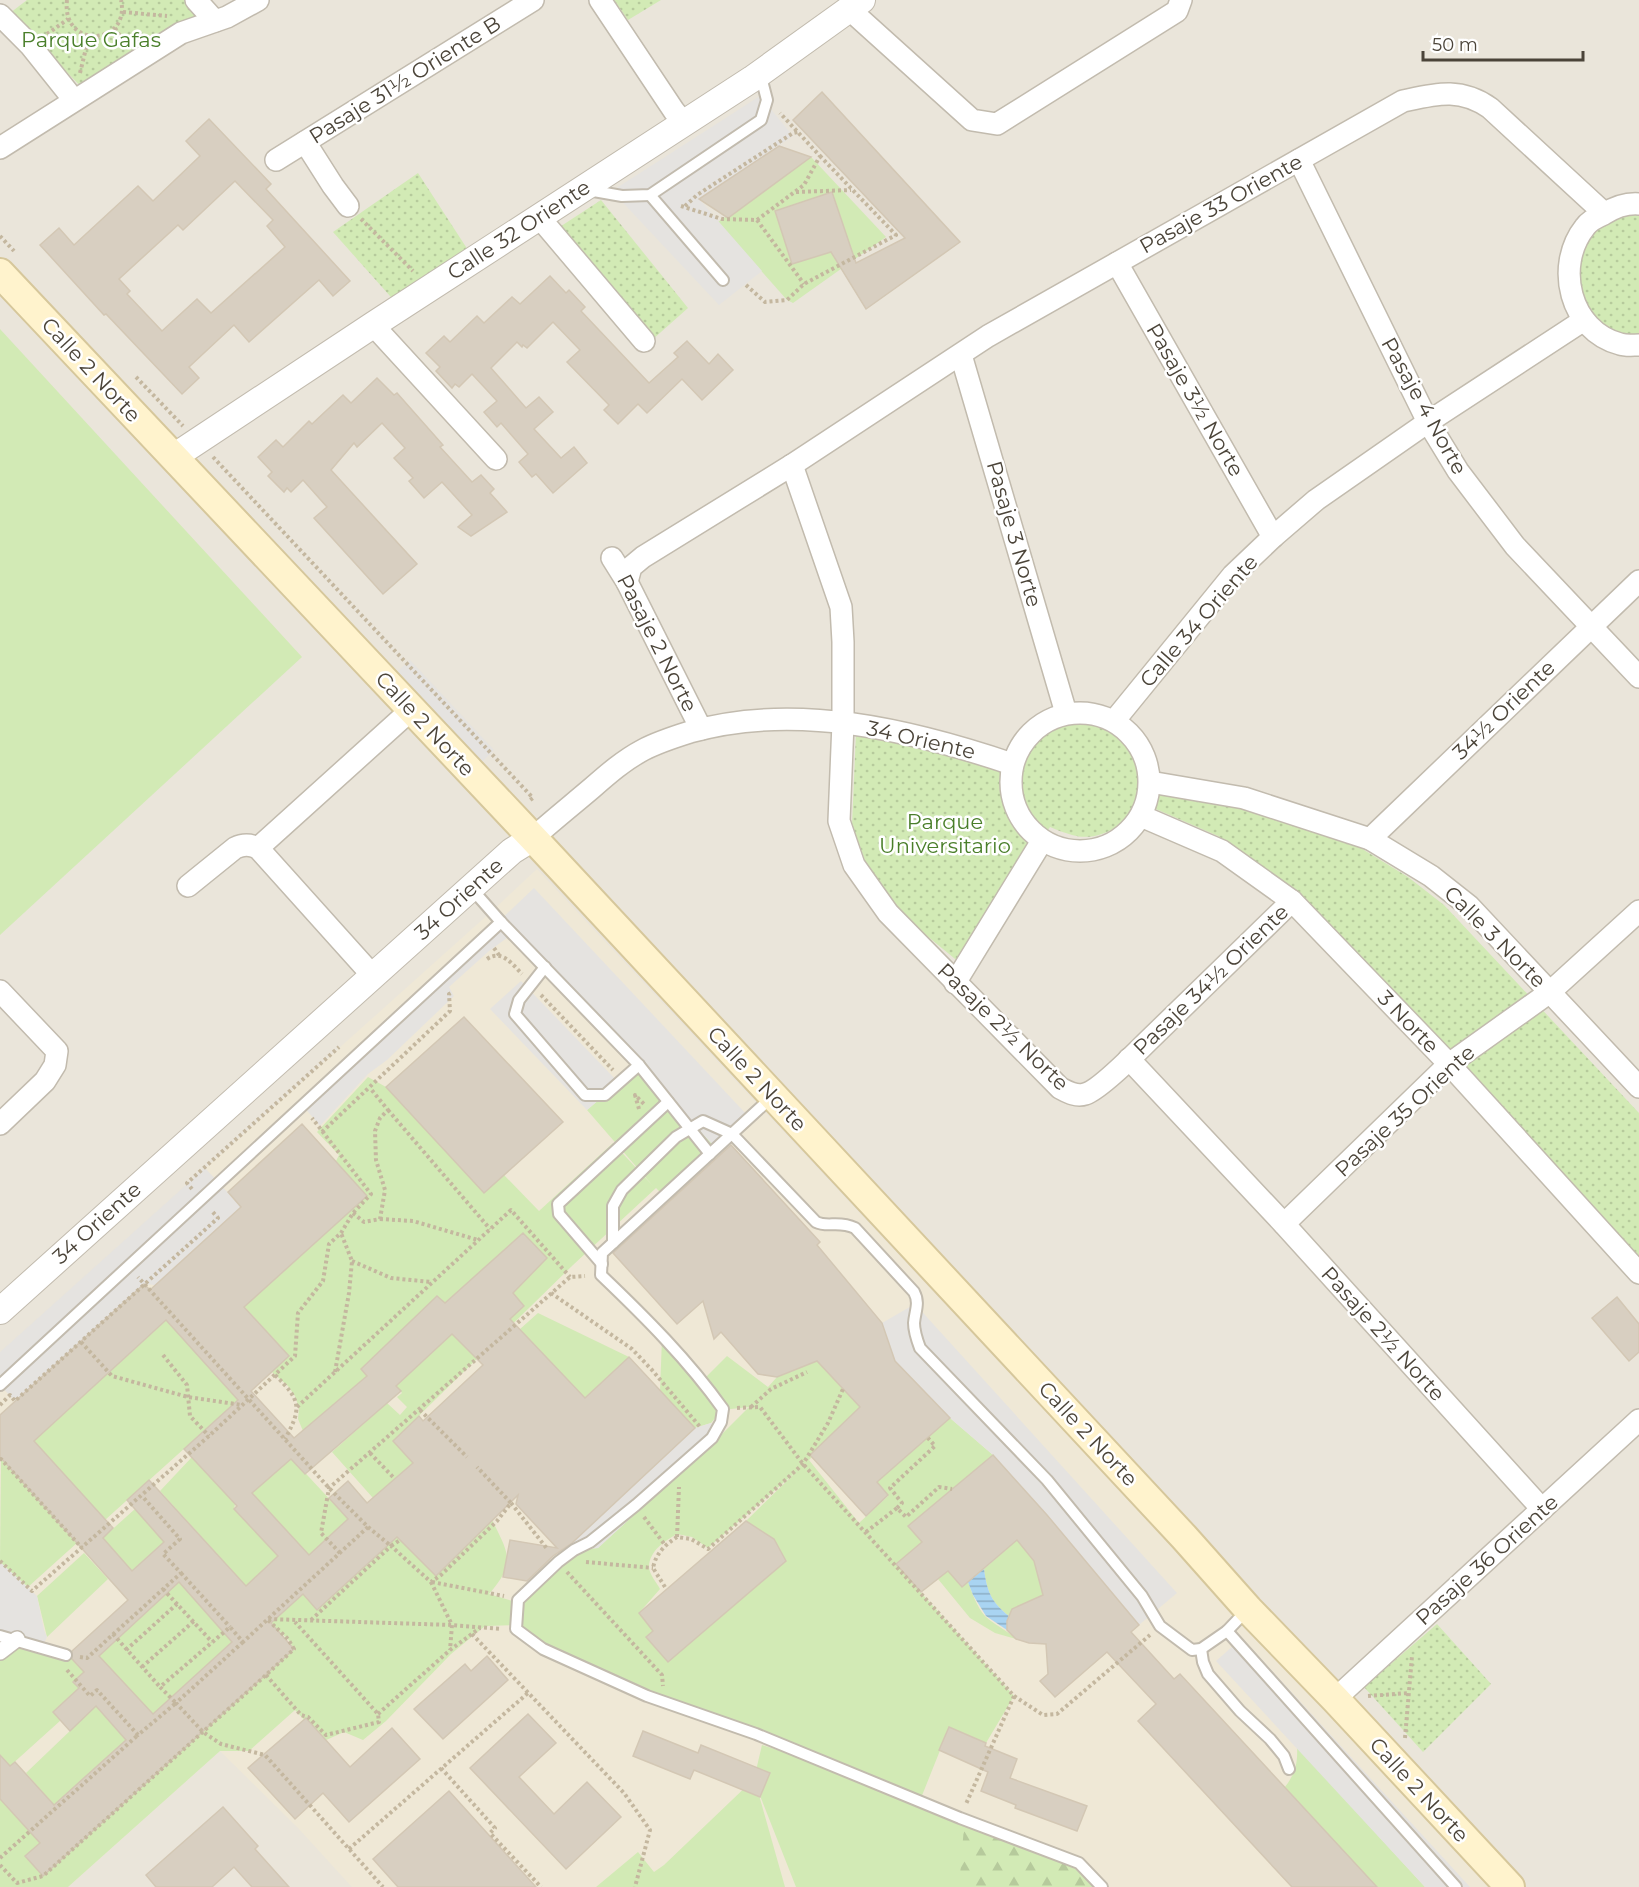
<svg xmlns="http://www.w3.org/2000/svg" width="1639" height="1887" font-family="Montserrat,sans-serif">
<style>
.residential{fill:#eae5da}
.education{fill:#efe8d6}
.grass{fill:#d2eab5;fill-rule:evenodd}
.forest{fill:url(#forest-firs)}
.park{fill:url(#park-dots)}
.parking{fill:#e5e3e0}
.water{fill:url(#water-rules)}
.building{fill:#d8cfc1;stroke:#d3c7b4;stroke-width:1.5;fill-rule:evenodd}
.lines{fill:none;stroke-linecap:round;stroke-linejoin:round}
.service-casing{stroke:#c2bbae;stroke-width:14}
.pedestrian-casing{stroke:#c2bbae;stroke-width:18}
.minor-casing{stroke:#c2bbae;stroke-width:24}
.tertiary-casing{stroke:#c2bbae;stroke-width:28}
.secondary-casing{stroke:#d6c79b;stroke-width:32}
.path{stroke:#c4b79f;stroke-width:4;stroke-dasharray:3 3;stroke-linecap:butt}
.service{stroke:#fff;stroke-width:10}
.pedestrian{stroke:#fff;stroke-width:15}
.minor{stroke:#fff;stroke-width:21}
.tertiary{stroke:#fff;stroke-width:26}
.secondary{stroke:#fff3cd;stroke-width:28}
.labels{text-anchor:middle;stroke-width:5;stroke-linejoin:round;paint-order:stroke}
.park-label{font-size:21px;fill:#4a7f2a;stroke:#fff}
.street-label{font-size:21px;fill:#4b4439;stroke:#fff}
</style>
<defs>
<pattern id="forest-firs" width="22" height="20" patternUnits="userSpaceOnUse" patternTransform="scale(1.5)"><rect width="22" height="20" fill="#d2eab5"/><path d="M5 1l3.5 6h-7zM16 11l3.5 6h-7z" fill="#b6ca9c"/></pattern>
<pattern id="park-dots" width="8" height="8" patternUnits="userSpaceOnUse" patternTransform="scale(1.5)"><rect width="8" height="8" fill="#d2eab5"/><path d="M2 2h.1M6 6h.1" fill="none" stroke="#b6ca9c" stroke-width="1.8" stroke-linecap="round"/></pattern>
<pattern id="water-rules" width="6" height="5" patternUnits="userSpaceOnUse" patternTransform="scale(1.5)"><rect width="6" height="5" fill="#a9d4f2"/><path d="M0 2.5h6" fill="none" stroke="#8caec5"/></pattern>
</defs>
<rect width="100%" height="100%" fill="#f6f3ec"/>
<rect class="residential" x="0" y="0" width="1639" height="1887"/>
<path class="education" d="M537,869L1492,1887H352L298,1828L220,1751L68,1887H0V1352L492,911Z"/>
<g class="grass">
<path d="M811,157L886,237L793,303L787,300L718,222Z"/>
<path d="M0,329L302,657L0,935Z"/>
<path d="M639,1065L714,1146L661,1193L656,1188L573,1265L393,1441L413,1463L373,1498L332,1452L387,1403L400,1415L407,1407L397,1397L402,1393L396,1386L452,1334L517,1313L524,1306L513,1293L546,1258L523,1233L367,1376L303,1431L298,1419L299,1408L295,1396L288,1386L272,1372L289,1356L224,1284L263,1290L367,1196L336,1161L339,1155L317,1132L368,1077L386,1087L484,1192L504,1175L539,1211L613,1143L653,1186L587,1110Z"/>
<path d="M538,1313L629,1357L585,1398L519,1330Z"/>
<path d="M172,1315L167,1321L238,1400L105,1520L34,1441Z"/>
<path d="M662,1338L701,1382L727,1356L768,1387L777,1377L817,1361L850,1396L879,1388L809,1460L859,1523L888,1496L877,1482L950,1418L993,1455L908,1526L922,1542L896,1565L1014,1696L986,1743L949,1728L921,1798L1105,1887H796L757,1788L785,1887H596L638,1852L654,1872L664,1865L754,1779L762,1745L883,1784L649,1690L543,1643L520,1625L521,1601L575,1550L598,1548L721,1435L749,1407L722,1410L711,1423L695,1428L660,1391ZM797,1471L746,1521L774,1539L786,1561L668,1662L647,1637L653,1631L639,1613L660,1589C657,1583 649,1574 649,1567C649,1551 666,1540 677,1534L692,1537L708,1548Z"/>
<path d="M246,1409L348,1519L309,1555L252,1493Z"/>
<path d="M192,1457L235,1504L234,1509L278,1556L246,1586L160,1491Z"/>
<path d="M1,1459L78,1542L28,1587L0,1562Z"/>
<path d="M135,1509L164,1542L132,1571L96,1544Z"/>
<path d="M492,1520C509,1554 516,1563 489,1594L516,1602V1625L485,1626L451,1654L386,1721L363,1740L344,1732L324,1741L295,1710L249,1751H220L68,1887H0V1799L40,1843L25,1856L43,1876L294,1649L288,1639L270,1623L303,1594L317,1609L398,1536Z"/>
<path d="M1017,1540L1034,1561L1043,1595L1012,1609L1009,1616C991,1602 987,1591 984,1569Z"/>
<path d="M84,1553L108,1579L47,1637L37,1596Z"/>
<path d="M948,1571L962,1587L968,1582C972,1593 977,1607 985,1616C993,1624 1007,1630 1016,1639L995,1633L970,1618L938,1579Z"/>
<path d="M179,1582L232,1642L153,1714L99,1656Z"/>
<path d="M17,1642L68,1655L79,1667L89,1659L99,1670L74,1682L79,1688L53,1712L61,1720L10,1766L0,1755V1654Z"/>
<path d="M96,1706L126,1740L54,1805L26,1773Z"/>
<path d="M1297,1747L1425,1887H1377L1285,1787C1295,1774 1298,1763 1297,1747Z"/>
</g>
<path class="forest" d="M965,1815L1081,1860L1105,1887H959Z"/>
<g class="park">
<path d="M27,0H194L207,14L85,91L10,13Z"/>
<path d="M614,0H661L628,20Z"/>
<path d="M418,173L479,267L406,314L333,232Z"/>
<path d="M601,200L688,308L652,340L552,232Z"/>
<path d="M1639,203V345L1584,320L1574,242Z"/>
<path d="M1077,723C1117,727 1139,749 1144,789L1233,804L1351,842L1408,877L1444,905L1639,1113V1261L1284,883L1218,836L1142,803C1126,824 1100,843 1072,835C1065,833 1057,830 1050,827L960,963L898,912L867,866L852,825L856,733L946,748L1015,771C1026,743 1047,726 1077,723Z"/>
<path d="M1437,1624L1491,1684L1423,1752L1364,1687Z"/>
</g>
<g class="parking">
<path d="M760,96L793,136L699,199L762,271L719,305L612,191Z"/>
<path d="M410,660L494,750L471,773L386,682Z"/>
<path d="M534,888L749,1117L714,1146L515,932L489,951L449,987L454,996L387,1060L368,1074L320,1126L304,1107Z"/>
<path d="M521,981L619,1083L587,1110L490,1009Z"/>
<path d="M205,1168L241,1207L155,1285L144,1284L15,1401L0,1385V1352Z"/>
<path d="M915,1304L1177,1593L1139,1625L1047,1515L993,1455L950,1418L895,1361L882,1323Z"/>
<path d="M711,1423L721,1435L598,1548L561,1552L695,1428Z"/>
<path d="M0,1562L37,1596L44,1630L47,1637L42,1647L0,1633Z"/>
<path d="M1242,1638L1470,1887H1425L1216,1661Z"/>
</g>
<path class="water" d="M984,1569C987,1591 991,1602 1009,1616L1007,1621V1630L986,1616L973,1595L968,1582Z"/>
<g class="building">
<path d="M822,92L960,242L866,309L831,252L792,264L775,211L832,192L856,263L905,238L793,120Z"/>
<path d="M209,119L271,184L266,189L350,281L333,296L319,280L249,342L234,325L189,367L199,378L182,394L106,314L104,315L40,245L59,228L74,245L138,186L153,201L200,156L186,141ZM235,181L273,220L267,226L285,247L211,313L197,299L162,331L127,294L130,291L119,279L178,225L183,230Z"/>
<path d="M779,146L811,157L728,218L699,199Z"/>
<path d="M550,276L566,293L569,290L585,307L581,311L649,383L678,357L674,353L687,341L709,364L718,354L733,370L702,400L682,379L647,413L638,404L618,424L604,410L609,405L567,362L580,350L553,322L527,348L523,345L522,347L517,342L491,368L526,408L539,397L553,412L534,429L561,458L574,447L587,463L553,493L536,474L532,477L519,462L528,454L501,423L497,427L484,412L497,401L472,374L459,387L455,384L452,388L436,371L440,367L426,353L444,336L450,342L477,316L484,323L512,297L520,304Z"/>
<path d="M377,378L394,395L397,393L412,410L443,445L440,447L472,482L481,475L494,489L490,493L507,512L471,536L458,527L472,515L442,482L424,498L409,481L413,478L394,458L405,448L382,423L357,447L354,443L331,470L417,564L383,594L314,518L327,507L303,480L291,492L287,488L284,492L268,476L272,472L258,457L276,440L283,447L309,421L312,424L343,395L351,403Z"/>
<path d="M464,1017L563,1122L484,1193L386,1087Z"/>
<path d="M302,1124L367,1196L244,1307L289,1356L251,1391L294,1438L367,1376L361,1369L437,1296L445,1303L523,1233L547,1258L513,1293L524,1306L510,1319L585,1398L629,1357L695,1428L572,1543L553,1556L527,1581L503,1577L510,1540L557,1548L516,1504L518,1495L436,1576L397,1537L317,1610L303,1594L271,1623L294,1649L43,1876L25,1856L40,1843L0,1799V1755L10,1766L15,1762L54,1805L126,1740L96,1706L70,1731L53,1712L79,1688L73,1682L84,1672L72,1659V1651L128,1600L0,1457V1415L144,1284L150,1290L241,1207L228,1192ZM166,1320L238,1400L184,1449L237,1506L234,1509L278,1556L246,1586L149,1480L127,1500L164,1542L132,1571L103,1538L113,1528L34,1441ZM452,1334L483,1365L423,1421L419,1416L393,1441L413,1463L367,1503L348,1481L329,1498L348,1519L309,1555L252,1493L291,1459L305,1474L401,1391L396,1386ZM179,1582L232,1642L153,1714L99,1656Z"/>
<path d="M731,1145L820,1242L817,1245L882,1323L895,1361L950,1418L877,1482L888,1495L866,1516L810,1455L860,1407L817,1361L777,1377L758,1374L721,1332L714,1339L703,1301L677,1324L613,1253Z"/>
<path d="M1617,1297L1639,1324V1352L1629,1361L1592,1318Z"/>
<path d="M993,1455L1047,1515L1139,1625L1131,1632L1174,1679L1180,1674L1377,1887H1292L1138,1721L1156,1704L1107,1652L1055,1697L1040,1681L1048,1674L1046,1644L1029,1643L1016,1639L1007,1630V1621L1012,1609L1043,1595L1034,1561L1017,1540L962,1587L948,1571L921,1592L896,1564L922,1542L908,1526Z"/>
<path d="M746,1521L774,1539L786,1561L668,1662L646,1637L653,1631L639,1613Z"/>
<path d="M487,1656L508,1680L443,1739L414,1709L465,1664L471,1671Z"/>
<path d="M528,1714L556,1743L519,1777L554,1814L587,1782L621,1817L566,1869L470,1768Z"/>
<path d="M306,1718L350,1767L392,1728L420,1759L349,1822L323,1793L295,1819L248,1768Z"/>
<path d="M949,1727L986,1743L985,1746L1017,1759L1010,1778L1087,1806L1077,1831L1015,1808L1016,1805L981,1791L988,1772L939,1750Z"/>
<path d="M643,1731L698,1753L701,1745L770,1773L760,1797L694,1770L690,1779L633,1756Z"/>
<path d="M449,1791L536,1887H398L373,1859Z"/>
<path d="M223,1807L258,1846L255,1849L289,1887H252L234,1867L212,1887H156L146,1875Z"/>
</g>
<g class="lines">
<g class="service-casing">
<g id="service">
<path d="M588,190L622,196L650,195L761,120L767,100L760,73"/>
<path d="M650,195L723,280"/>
<path d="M471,888L501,922L639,1065L710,1154"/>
<path d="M545,967L519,1000L515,1014L585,1095H605L639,1065"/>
<path d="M773,1096L602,1253L601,1275C645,1317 688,1360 723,1409L721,1422L712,1438L636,1505L590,1542L574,1550L558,1562L518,1600L516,1629L543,1649L647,1696L756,1734L960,1818L1079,1863L1102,1887"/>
<path d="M613,1243V1206L622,1190L676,1137L703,1121L732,1134L816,1222C828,1228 838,1220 855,1228L914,1292C920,1303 915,1311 914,1323C914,1332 917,1340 920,1348L1047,1480L1142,1596L1160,1626L1192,1650L1201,1649L1227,1631L1456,1887"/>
<path d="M602,1264L559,1214L558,1204L668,1102"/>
<path d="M0,1385L501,922"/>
<path d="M1227,1631L1248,1609"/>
<path d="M0,1636L66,1655"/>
<path d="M1201,1649L1203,1662L1208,1674L1240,1711L1270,1739L1284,1756L1289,1769"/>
</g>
</g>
<g class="pedestrian-casing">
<path id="pedestrian" d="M0,1652L17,1639"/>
</g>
<g class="minor-casing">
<g id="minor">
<path d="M196,0L215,21"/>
<path d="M600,0L674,111L684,123"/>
<path d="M849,9L972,120L997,124L1177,11L1181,0"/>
<path d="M0,15L30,45L74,100"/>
<path d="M305,142L333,186L348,206"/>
<path d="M0,148L181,33L227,17L258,0"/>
<path d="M276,160L533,0"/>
<path d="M1299,160L1428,422L1458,471L1515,546L1639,677"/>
<path d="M1639,204C1626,203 1615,207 1604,214C1597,217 1589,221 1585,227C1554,266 1570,331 1620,344C1626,346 1633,345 1639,345"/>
<path d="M539,217L644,341"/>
<path d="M1117,263L1273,537"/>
<path d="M373,325L496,459"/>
<path d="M961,355L1066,713"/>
<path d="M792,465L841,607L843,642V723L839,821L854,865L888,913L1060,1088C1068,1092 1076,1097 1085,1094C1098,1091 1137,1052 1148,1041C1196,994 1244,948 1292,901"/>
<path d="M612,558L627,582L701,729"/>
<path d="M627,582L631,567L643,557L792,465L988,336L1403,101C1436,94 1460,87 1490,108L1604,213"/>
<circle cx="1080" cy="782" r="69"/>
<path d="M1114,721L1233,575L1273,537L1316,500L1428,422L1584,320"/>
<path d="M1150,782L1244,798L1370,839L1431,876L1469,906L1639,1087"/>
<path d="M1141,816L1222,851L1292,901L1449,1064L1639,1273"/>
<path d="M533,838C552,821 572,805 592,788C608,774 624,760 643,750C658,742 674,737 690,732C796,702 911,730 1012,764"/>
<path d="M1370,839L1639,581"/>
<path d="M258,848L411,710"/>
<path d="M188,886L235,848C243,844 250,844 258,848L373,976"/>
<path d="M955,983L1042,841"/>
<path d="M0,991L57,1051L55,1065L45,1081L0,1124"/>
<path d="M1129,1059L1284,1224L1542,1509"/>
<path d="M1284,1224L1449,1064L1550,992L1639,911"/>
<path d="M1335,1699L1639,1420"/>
</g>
</g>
<g class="tertiary-casing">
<g id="tertiary">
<path d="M175,456L373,325L752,79L862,0"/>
<path d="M0,1311L512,851L533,838"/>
</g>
</g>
<g class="secondary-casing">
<path id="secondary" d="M0,273L533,838L1184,1537L1248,1609L1335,1699L1510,1887"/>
</g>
<g class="path">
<path d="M67,0C61,50 131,46 121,0"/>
<path d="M123,12L167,16"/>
<path d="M115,28L126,45"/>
<path d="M47,34L68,19"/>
<path d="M80,73L89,36"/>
<path d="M796,192L851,190"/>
<path d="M681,206L722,219L757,220L804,185L820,156L780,113"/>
<path d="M685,206L697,195L793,133L798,132"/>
<path d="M361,219L413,271"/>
<path d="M757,220L804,284"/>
<path d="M0,236L14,251"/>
<path d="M746,285L765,302L787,300L804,284L896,235L820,156"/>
<path d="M136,377L183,426"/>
<path d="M213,457L533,798L529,801"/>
<path d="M494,948L499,955"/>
<path d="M487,959C502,949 512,964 522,974"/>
<path d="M541,995L613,1070"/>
<path d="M639,1109L635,1095L645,1105"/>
<path d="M388,1110L490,1229"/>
<path d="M322,1132L450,1011L449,994L451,993"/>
<path d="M192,1189L187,1183L339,1047"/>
<path d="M353,1213L364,1222L380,1219L385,1190L376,1160L375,1131L380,1118L388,1110L370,1088"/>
<path d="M380,1219L413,1221L478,1240"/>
<path d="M352,1261L391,1278L431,1282"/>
<path d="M551,1293L632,1349L652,1370L701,1428"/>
<path d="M81,1342L112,1376L188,1397L242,1405"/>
<path d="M163,1355L187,1385L190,1416L209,1436"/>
<path d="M335,1372L349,1293L352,1261L341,1233"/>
<path d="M275,1375C301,1400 302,1408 285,1439"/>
<path d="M0,1405L10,1395L15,1401L218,1218L211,1210"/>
<path d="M297,1407L511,1210L570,1277"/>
<path d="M751,1407L771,1389L807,1372"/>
<path d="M737,1408L760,1407L803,1464L1014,1696L966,1804"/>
<path d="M420,1410L467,1457"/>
<path d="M370,1453L393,1477"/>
<path d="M0,1460L1,1459L82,1548"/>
<path d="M511,1503L548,1550"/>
<path d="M897,1508L902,1503L890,1488L935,1446L928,1438"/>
<path d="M644,1517L665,1545"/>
<path d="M368,1527L391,1546L400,1540"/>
<path d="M866,1532L897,1508L906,1517L939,1487L952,1489"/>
<path d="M677,1537L679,1487"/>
<path d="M340,1553L321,1533L329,1488L570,1277L585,1276"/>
<path d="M0,1561L32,1591L209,1436L295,1356L298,1313L323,1281L329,1244L341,1233L353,1213L371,1194L312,1118"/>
<path d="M586,1562L653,1568"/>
<path d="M567,1572L662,1675L663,1686"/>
<path d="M181,1573L230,1627"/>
<path d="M431,1582L452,1625L450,1650"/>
<path d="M432,1582L504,1596"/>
<path d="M665,1587L653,1568C656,1553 665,1545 677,1537L691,1539L708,1549L803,1464L828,1423L843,1389"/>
<path d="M163,1589L177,1604"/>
<path d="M311,1620L391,1546L431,1582L441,1575L497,1521L511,1503L477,1467"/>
<path d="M113,1634L160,1687"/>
<path d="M472,1634L624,1793L650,1830L635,1887"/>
<path d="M243,1642L176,1703L203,1732L221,1744L265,1755L383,1887"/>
<path d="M126,1650L177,1604L212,1642"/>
<path d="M80,1657L87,1658L181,1573L163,1554L180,1539L142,1496"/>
<path d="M142,1667L194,1621"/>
<path d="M67,1670L90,1696L97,1690L138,1735L176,1703L160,1687L230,1627L243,1642L368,1527L329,1488L138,1277"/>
<path d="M266,1675L301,1715L308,1717L326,1735L379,1722L378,1714L295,1622"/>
<path d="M1014,1696L1043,1715L1057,1714L1150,1635"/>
<path d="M1368,1696L1409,1693"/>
<path d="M378,1714L450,1650L480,1628"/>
<path d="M1405,1738L1412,1656"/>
<path d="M441,1768L495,1828L490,1833L541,1887"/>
<path d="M349,1849L528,1693"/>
<path d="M0,1858L138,1735"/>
<path d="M0,1865L17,1883L43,1876L266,1675L294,1649L288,1639L267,1619L452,1625L501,1629"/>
</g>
<use href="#service" class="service"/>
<use href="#pedestrian" class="pedestrian"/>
<use href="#minor" class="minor"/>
<use href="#tertiary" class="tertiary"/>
<use href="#secondary" class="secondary"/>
</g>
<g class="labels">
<g class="park-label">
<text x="91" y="47">Parque Gafas</text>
<text x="945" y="829">Parque<tspan x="945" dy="24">Universitario</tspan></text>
</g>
<g class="street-label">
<text transform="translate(405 80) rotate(-32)" y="7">Pasaje 31½ Oriente B</text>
<text transform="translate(1221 204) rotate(-29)" y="7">Pasaje 33 Oriente</text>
<text transform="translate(519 230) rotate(-33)" y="7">Calle 32 Oriente</text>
<text transform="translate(91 370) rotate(47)" y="7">Calle 2 Norte</text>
<text transform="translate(1195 400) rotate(60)" y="7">Pasaje 3½ Norte</text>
<text transform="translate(1424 406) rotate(61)" y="7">Pasaje 4 Norte</text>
<text transform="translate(1014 534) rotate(74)" y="7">Pasaje 3 Norte</text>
<text transform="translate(1199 621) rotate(-49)" y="7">Calle 34 Oriente</text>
<text transform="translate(657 643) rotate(63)" y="7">Pasaje 2 Norte</text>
<text transform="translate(1504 710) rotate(-44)" y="7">34½ Oriente</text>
<text transform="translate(425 724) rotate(47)" y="7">Calle 2 Norte</text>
<text transform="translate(921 740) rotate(13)" y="7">34 Oriente</text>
<text transform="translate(459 899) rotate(-42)" y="7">34 Oriente</text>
<text transform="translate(1495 937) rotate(45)" y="7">Calle 3 Norte</text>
<text transform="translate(1211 980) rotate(-44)" y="7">Pasaje 34½ Oriente</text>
<text transform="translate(1408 1022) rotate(46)" y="7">3 Norte</text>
<text transform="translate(1003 1027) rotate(44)" y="7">Pasaje 2½ Norte</text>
<text transform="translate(757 1079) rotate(47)" y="7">Calle 2 Norte</text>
<text transform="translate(1405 1111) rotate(-43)" y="7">Pasaje 35 Oriente</text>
<text transform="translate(97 1223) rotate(-42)" y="7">34 Oriente</text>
<text transform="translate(1383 1334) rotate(48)" y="7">Pasaje 2½ Norte</text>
<text transform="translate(1088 1434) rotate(47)" y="7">Calle 2 Norte</text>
<text transform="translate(1487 1560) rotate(-42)" y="7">Pasaje 36 Oriente</text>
<text transform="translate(1419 1790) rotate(47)" y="7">Calle 2 Norte</text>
</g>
</g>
<path d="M1423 51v9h160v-9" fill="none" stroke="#4b4439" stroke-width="3"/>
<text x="1432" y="51" font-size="18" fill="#4b4439" stroke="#ffffff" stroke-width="4.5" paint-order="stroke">50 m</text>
</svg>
